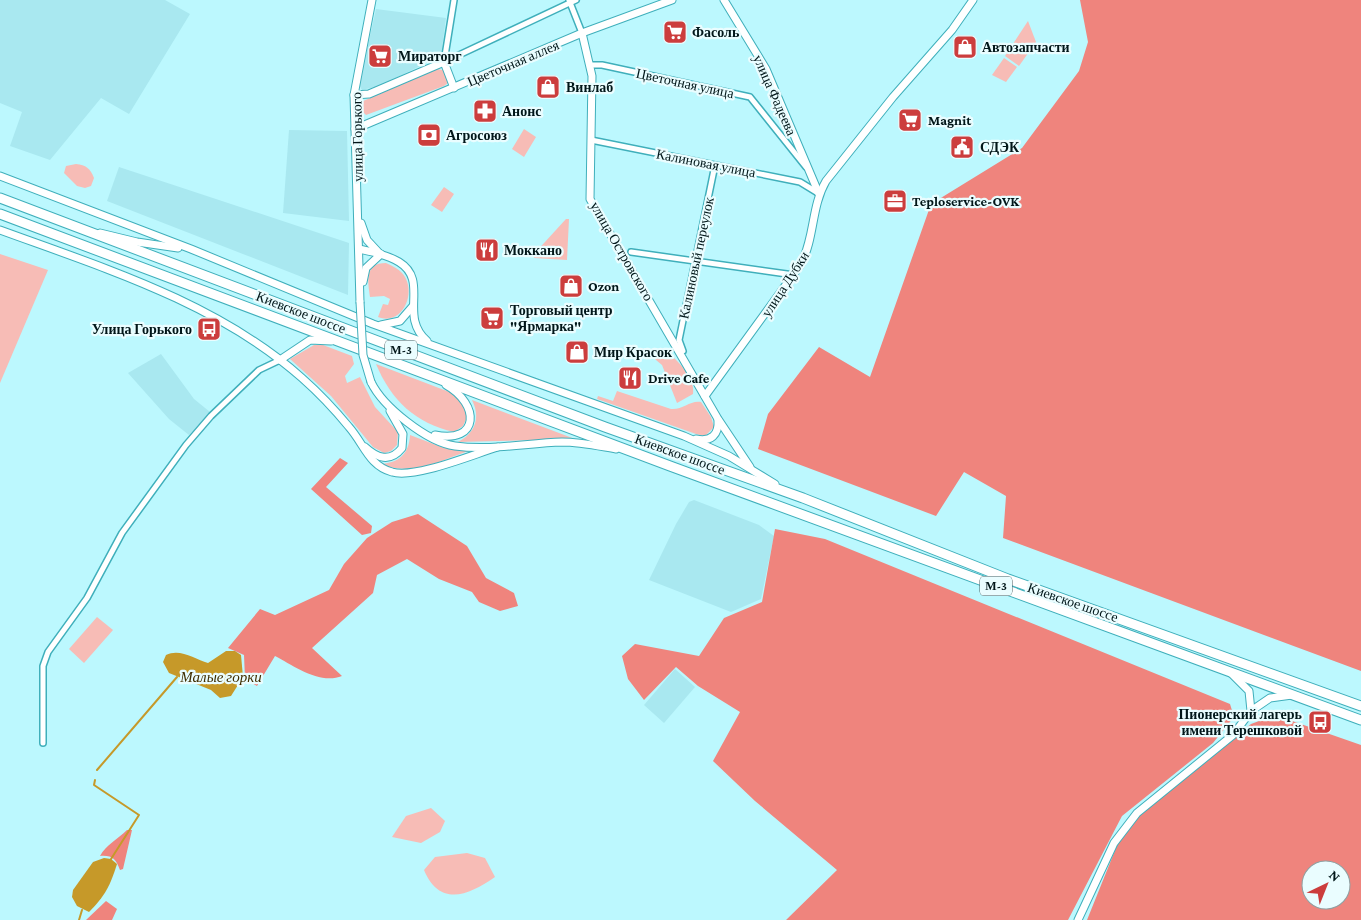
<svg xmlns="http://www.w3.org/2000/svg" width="1361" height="920" font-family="'Crimson Pro',serif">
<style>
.built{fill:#a9e8f0}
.green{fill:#f7bcb6}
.forest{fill:#ef847d;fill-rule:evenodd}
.water{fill:#c69929}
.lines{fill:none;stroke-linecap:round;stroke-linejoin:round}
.stream{stroke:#c69929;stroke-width:2}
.street-casing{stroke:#3fafbb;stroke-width:8}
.secondary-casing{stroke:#3fafbb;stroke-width:9}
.highway-casing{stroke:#3fafbb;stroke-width:11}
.street{stroke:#fff;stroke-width:5}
.secondary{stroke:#fff;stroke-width:7}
.highway{stroke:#fff;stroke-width:9}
.secondary-bridge-casing{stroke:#3fafbb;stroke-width:9;stroke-linecap:butt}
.secondary-bridge{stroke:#fff;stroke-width:7}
.labels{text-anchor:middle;stroke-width:4.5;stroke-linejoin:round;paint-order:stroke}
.shield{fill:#eafdff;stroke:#475b5e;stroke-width:1}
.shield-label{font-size:12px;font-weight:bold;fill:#011619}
.poi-label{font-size:14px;font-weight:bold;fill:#011619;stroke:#eafdff;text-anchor:start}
.street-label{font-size:14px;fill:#011619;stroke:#eafdff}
.water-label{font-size:15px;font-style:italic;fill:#402e00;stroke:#eafdff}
</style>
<rect width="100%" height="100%" fill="#bcf8fe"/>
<g class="built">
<path d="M0,0H165L190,14L129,114L101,98L50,160L10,146L22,112L0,103Z"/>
<path d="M376,9L446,18L441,56L379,86L362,90L359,85Z"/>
<path d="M289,130L347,131L349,221L283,213Z"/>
<path d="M119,167L349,243L348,295L107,201Z"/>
<path d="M161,354L194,399L210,412L189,435L169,419L128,373Z"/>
<path d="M694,500L759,525L774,536L761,599L731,612L649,580L676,524L689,502Z"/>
<path d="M675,669L695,687L664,723L644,705Z"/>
</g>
<g class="green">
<path d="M1028,21L1036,42L1019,66L1005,56Z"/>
<path d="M1004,58L1017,67L1006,82L992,75Z"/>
<path d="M436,69L443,70L448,83L444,86L366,115L360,109L361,102Z"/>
<path d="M524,129L536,137L524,157L512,149Z"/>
<path d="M76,164C86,165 90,168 94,178L91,186L85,188L77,186L64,173L66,166Z"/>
<path d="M444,187L454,194L442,212L431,205Z"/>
<path d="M566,219H569L567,260L534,258V254Z"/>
<path d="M0,254L48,270L0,383Z"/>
<path d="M386,263C393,266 401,270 405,277C416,296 401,326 378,317L383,304L388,305L390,299L384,296L370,297C368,281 364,263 386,263Z"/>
<path d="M314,345H323L352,356L354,364L345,376L347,383L360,377L375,407L398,432L397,445L391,451L384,453L373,447L331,396L290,359Z"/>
<path d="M654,350H664C676,358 696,378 693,394L677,403L662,365L650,355L649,353Z"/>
<path d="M376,364L452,393L463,402L468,415L463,426L454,432C415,423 391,400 376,364Z"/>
<path d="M617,391L671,409C683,410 690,400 701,402L711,417L714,427L705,436L696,434L597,399L598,396L613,401Z"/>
<path d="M472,400L575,439L458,442C475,433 481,418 472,400Z"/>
<path d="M410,435L444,448L471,450C439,461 413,477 380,464C399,463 409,454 410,435Z"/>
<path d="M97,617L113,630L84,663L69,649Z"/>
<path d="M431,808L445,821L440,832L421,843L392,837L406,816Z"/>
<path d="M467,853L485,858L495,877C469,895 440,908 424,870L435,857Z"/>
</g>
<g class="forest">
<path d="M1080,0H1361V671L1003,538L1006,496L964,472L936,516L758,449L768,414L819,347L870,377L931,204L1022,148L1079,71L1088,42Z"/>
<path d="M340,458L348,463L326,487L372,526L371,533L362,535L311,489Z"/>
<path d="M418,514L467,546L486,578L514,593L518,606L500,611L479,602L472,592L439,579L407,559L377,575L373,593L312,648L342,676C320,685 294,666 275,656L257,686L245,679L244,655L228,648L260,609L275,615L329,590L344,564L367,538L392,522Z"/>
<path d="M775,529L825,539L1230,704L1234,717L1213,743L1122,816L1068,920H786L837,870L755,801L713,761L740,712L698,686L676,667L644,700L628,679L622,656L635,644L699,656L724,618L762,602Z"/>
<path d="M1275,715L1361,745V920H1087L1118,843L1139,816L1251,724ZM1311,870H1341V900H1311Z"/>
<path d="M127,830H132L123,869L120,870C116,859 112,855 100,856C106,845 118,839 127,830Z"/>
<path d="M106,901L117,909L112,920H86Z"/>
</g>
<g class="water">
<path d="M226,651H235L241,655L243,677L231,696L220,698L211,690L169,673L163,662L166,655C180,648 195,659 208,663Z"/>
<path d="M104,858L111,859L117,864C110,886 105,896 89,912L77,906L72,897L73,890L93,862Z"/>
</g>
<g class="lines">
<g class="stream">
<path d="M97,770L177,677"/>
<path d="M95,780L94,785L139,815L111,859"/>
<path d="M79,920L82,910"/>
</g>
<g class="street-casing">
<g id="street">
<path d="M454,0L444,62L576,0"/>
<path d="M569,0L582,33"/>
<path d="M591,65H602L750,97L806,167"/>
<path d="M591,140L800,182L818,193"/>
<path d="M631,252L794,275"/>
<path d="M683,351L679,340L715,165"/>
<path d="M43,743V666L48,652L87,598L122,533L186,445L211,416L259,370L280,360"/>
</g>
</g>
<g class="secondary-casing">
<g id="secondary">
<path d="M724,0L766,69L819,194"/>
<path d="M582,33L592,76L590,199L718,419L750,467"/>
<path d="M354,95L369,94L444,62L454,88"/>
<path d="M355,129L582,33L672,0"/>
<path d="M0,176L191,249L373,324L684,436L729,456L775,484"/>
<path d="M361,223L367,240L380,254"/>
<path d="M0,230C104,268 218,303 302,378C319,393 335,410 349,427C364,444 369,466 392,472C415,479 474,454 498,447"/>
<path d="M100,233L137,242L178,248"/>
<path d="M359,249C373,252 387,255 399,262C430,281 398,316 427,341"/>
<path d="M363,282L366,268L381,254"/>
<path d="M360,302L354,95L372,0"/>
<path d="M381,325L400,321L413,306"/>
<path d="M280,360L310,340L331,341"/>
<path d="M371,382C383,407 427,442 455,446C490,451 527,443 562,442C580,442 598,446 616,449"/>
<path d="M705,396L801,264C815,237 811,207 826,181L893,97L952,30L973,0"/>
<path d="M435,435C480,444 480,404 446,385"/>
<path d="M696,439C711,442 719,435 718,420"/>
<path d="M365,447C377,458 390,463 402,448L403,434L390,411"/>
<path d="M1232,674L1249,691L1251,711"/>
<path d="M1078,920L1114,843L1137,813L1233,735L1251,711L1270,698L1292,695"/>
</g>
</g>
<g class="highway-casing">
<g id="highway">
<path d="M0,198L605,427L803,498L1008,579L1361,706"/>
<path d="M0,214L670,466L1361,720"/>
</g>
</g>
<use href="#street" class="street"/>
<use href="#secondary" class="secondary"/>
<use href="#highway" class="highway"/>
<g class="secondary-bridge-casing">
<path id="secondary-bridge" d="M360,302L363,355L371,382"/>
</g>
<use href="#secondary-bridge" class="secondary-bridge"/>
</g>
<defs>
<g id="supermarket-square" transform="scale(1.25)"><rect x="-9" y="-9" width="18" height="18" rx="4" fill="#cc3d3d" stroke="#eafdff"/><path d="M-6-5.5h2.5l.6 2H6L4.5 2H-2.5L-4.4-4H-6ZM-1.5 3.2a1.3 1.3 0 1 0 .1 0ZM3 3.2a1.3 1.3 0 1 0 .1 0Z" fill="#fff"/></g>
<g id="shop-square" transform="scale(1.25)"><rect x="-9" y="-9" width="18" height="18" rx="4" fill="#cc3d3d" stroke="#eafdff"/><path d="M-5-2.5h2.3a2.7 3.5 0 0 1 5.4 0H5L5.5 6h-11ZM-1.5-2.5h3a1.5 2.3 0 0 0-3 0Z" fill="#fff"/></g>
<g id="pharmacy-square" transform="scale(1.25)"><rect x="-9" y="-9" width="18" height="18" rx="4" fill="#cc3d3d" stroke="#eafdff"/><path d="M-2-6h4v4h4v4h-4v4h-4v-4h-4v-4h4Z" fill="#fff"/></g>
<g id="bank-square" transform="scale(1.25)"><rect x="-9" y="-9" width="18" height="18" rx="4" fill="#cc3d3d" stroke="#eafdff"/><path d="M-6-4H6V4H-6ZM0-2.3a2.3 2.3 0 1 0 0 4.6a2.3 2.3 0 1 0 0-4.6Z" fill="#fff"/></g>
<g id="civic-square" transform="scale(1.25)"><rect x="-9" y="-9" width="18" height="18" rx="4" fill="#cc3d3d" stroke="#eafdff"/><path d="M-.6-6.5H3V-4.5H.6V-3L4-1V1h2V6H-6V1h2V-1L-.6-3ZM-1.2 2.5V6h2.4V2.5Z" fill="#fff"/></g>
<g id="office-square" transform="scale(1.25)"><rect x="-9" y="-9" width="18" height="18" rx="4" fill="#cc3d3d" stroke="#eafdff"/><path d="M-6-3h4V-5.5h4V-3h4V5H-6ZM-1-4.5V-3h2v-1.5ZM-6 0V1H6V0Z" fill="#fff"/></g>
<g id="restaurant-square" transform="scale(1.25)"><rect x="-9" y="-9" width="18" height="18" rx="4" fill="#cc3d3d" stroke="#eafdff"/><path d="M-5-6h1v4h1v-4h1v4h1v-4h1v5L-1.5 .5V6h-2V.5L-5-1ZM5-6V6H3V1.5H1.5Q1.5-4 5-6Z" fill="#fff"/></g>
<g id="bus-square" transform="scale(1.25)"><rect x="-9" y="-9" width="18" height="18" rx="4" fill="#cc3d3d" stroke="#eafdff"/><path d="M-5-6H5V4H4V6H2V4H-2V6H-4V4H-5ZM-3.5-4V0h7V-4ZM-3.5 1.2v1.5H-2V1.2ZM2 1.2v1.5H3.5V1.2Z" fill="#fff"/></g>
</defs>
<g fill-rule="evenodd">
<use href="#supermarket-square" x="675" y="32"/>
<use href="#shop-square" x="965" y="47"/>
<use href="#supermarket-square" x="380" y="56"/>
<use href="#shop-square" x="548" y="87"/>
<use href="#pharmacy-square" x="485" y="111"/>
<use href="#supermarket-square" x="910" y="120"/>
<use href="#bank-square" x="429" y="135"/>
<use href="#civic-square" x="962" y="147"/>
<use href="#office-square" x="895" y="201"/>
<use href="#restaurant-square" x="487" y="250"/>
<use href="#shop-square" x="571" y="286"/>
<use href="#supermarket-square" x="492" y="318"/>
<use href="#bus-square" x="209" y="329"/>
<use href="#shop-square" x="577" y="352"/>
<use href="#restaurant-square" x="630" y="378"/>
<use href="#bus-square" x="1320" y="722"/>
</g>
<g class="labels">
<g class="shield">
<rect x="385" y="340.5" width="32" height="19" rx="4"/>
<rect x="980" y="576.5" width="32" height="19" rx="4"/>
</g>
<g class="shield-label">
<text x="401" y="354">М-3</text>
<text x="996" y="590">М-3</text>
</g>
<g class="poi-label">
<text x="692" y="37">Фасоль</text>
<text x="982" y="52">Автозапчасти</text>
<text x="398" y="61">Мираторг</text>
<text x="566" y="92">Винлаб</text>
<text x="502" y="116">Анонс</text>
<text x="928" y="125">Magnit</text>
<text x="446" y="140">Агросоюз</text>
<text x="980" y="152">СДЭК</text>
<text x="912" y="206">Teploservice-OVK</text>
<text x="504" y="255">Моккано</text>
<text x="588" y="291">Ozon</text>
<text x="510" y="315">Торговый центр<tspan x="510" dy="16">"Ярмарка"</tspan></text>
<text x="192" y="334" text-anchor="end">Улица Горького</text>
<text x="594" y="357">Мир Красок</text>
<text x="648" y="383">Drive Cafe</text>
<text x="1302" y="719" text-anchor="end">Пионерский лагерь<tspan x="1302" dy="16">имени Терешковой</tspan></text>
</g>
<g class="street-label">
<text transform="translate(513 63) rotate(-23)" y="5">Цветочная аллея</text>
<text transform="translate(685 83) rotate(12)" y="5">Цветочная улица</text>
<text transform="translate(775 95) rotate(66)" y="5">улица Фадеева</text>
<text transform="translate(357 137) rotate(-91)" y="5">улица Горького</text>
<text transform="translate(706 163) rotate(11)" y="5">Калиновая улица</text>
<text transform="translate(622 251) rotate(60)" y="5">улица Островского</text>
<text transform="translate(696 258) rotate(-78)" y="5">Калиновый переулок</text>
<text transform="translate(785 284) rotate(-57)" y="5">улица Дубки</text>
<text transform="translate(301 312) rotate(21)" y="5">Киевское шоссе</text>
<text transform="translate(680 454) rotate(20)" y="5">Киевское шоссе</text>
<text transform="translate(1073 602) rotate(19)" y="5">Киевское шоссе</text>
</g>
<g class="water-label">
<text x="221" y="682">Малые горки</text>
</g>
</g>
<g transform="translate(1326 885) rotate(43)"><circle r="24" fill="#eafdff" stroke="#8da1a3"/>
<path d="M0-4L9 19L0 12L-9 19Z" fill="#cc3d3d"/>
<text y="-8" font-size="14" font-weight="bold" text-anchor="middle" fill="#011619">N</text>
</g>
</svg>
